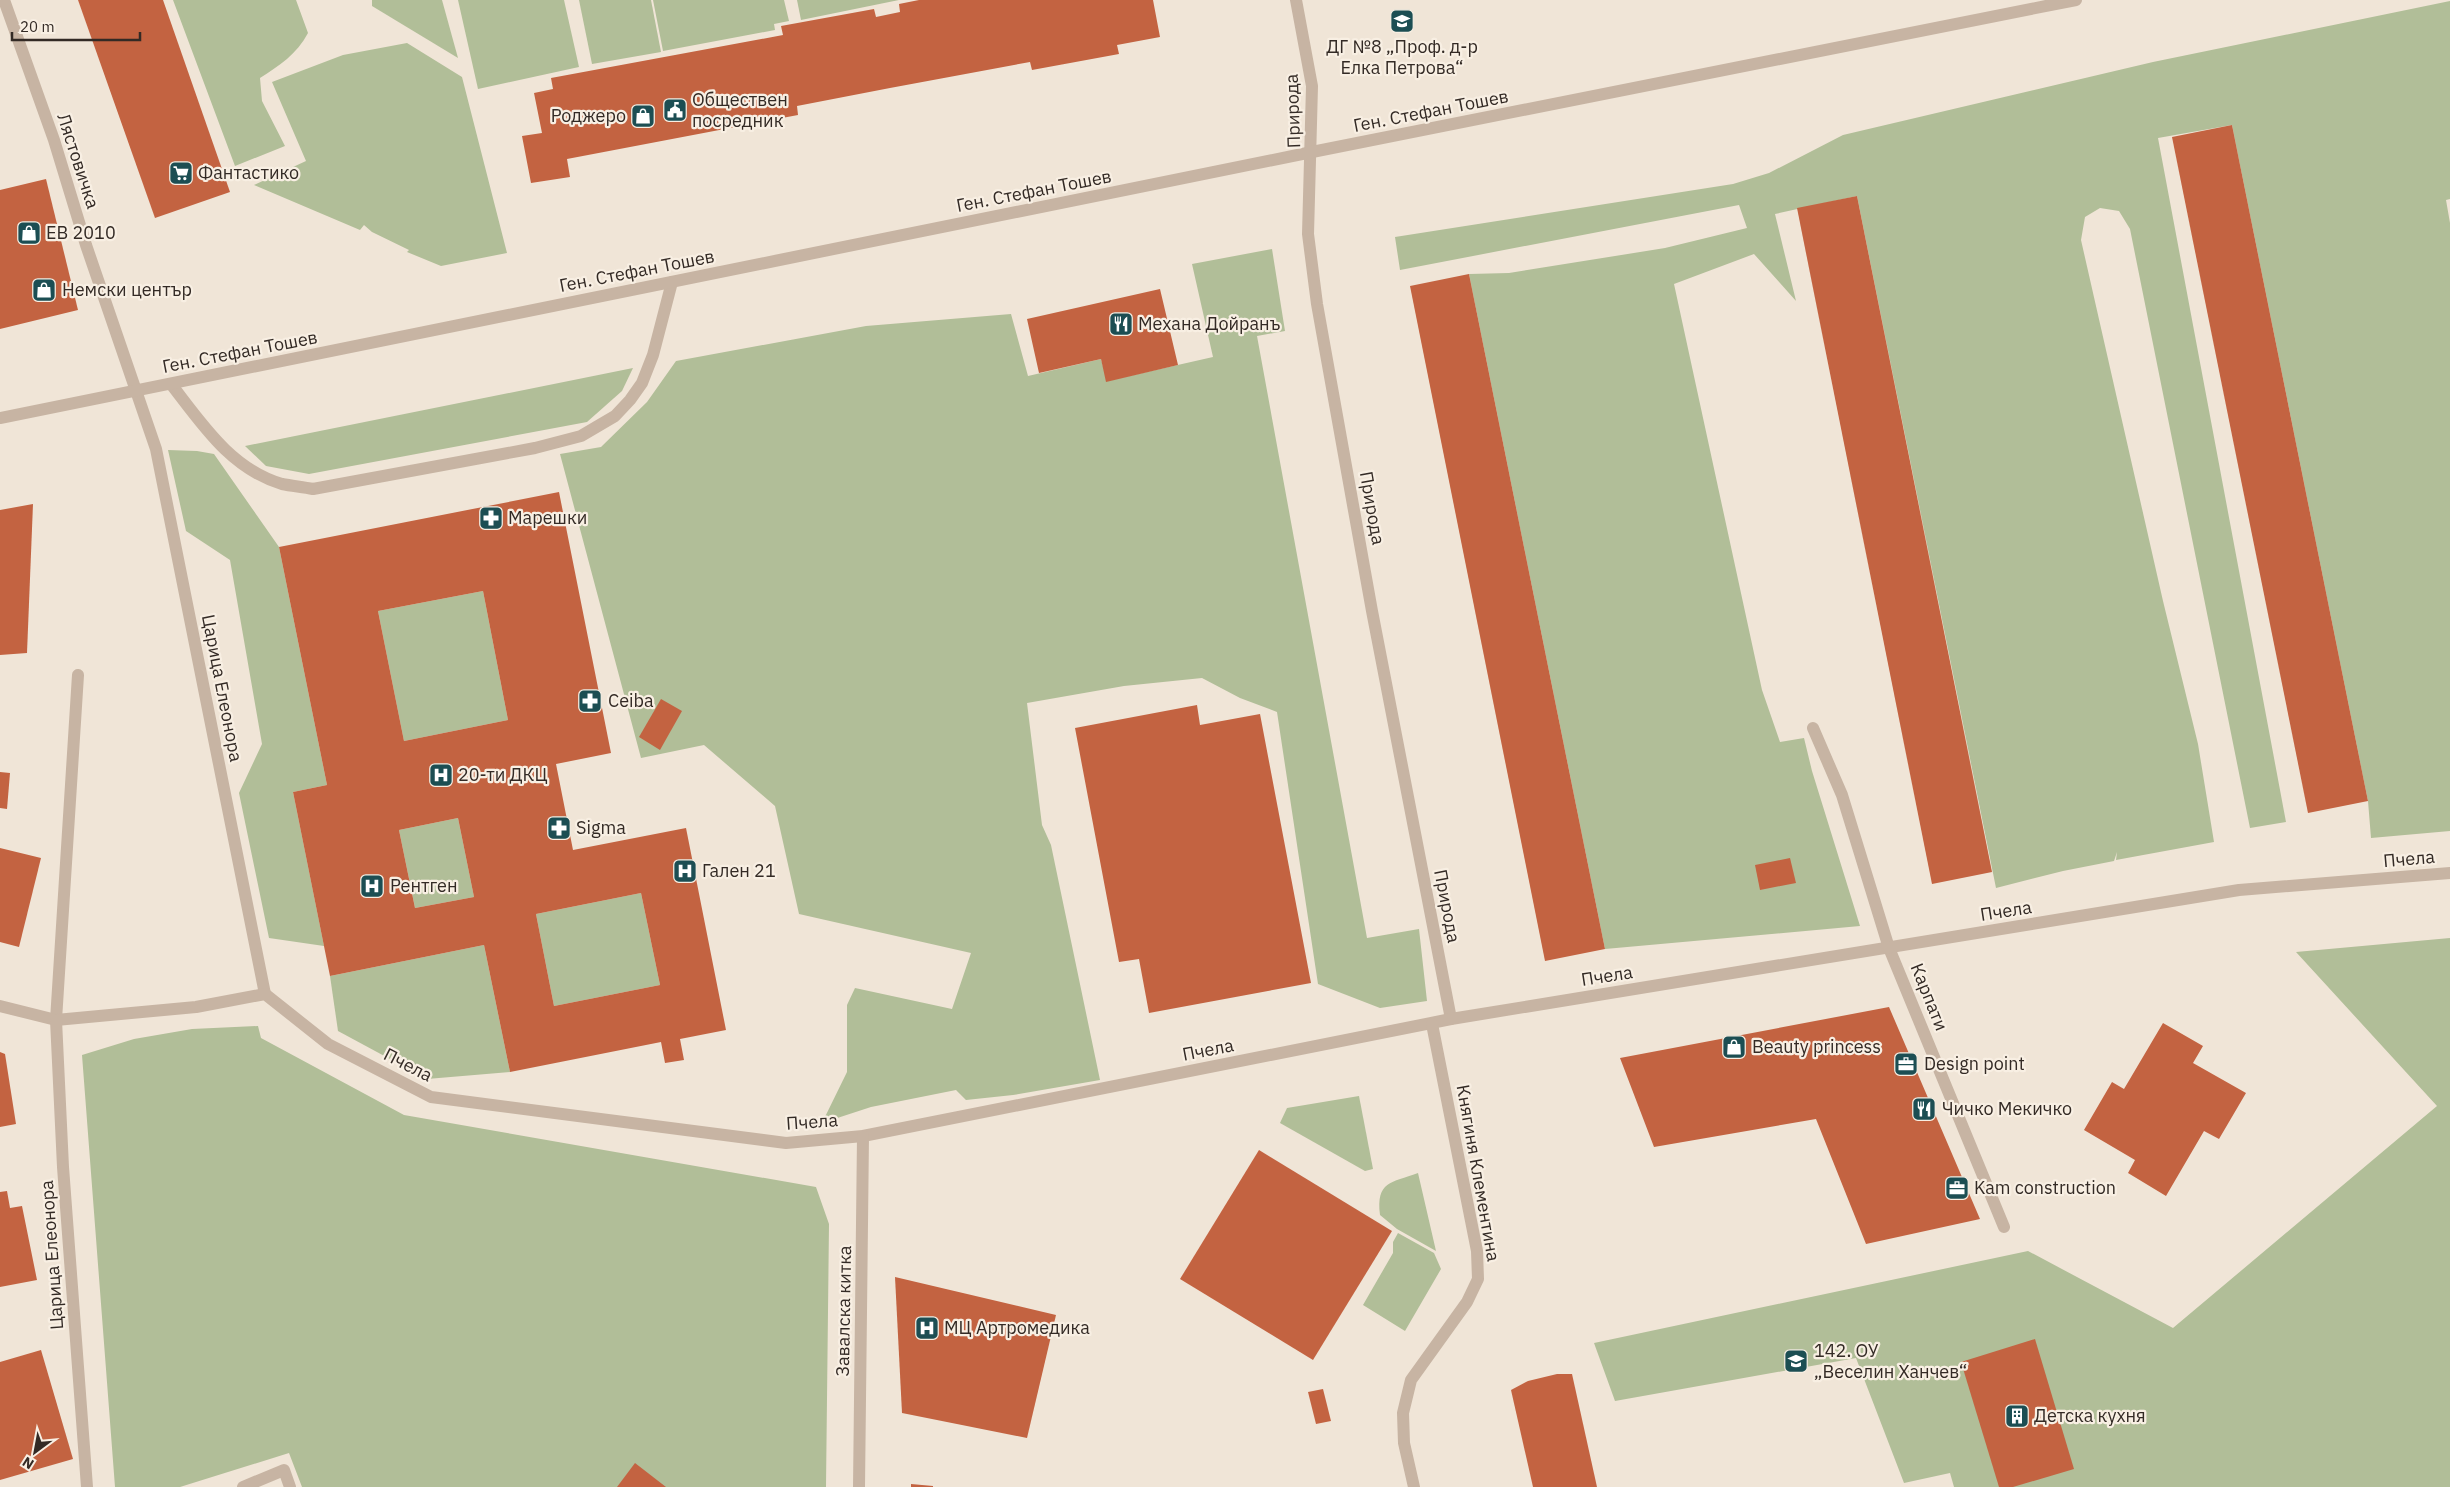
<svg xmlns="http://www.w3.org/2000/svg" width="2450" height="1487" font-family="'IBM Plex Sans',sans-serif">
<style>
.green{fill:#b1be98}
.building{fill:#c36341;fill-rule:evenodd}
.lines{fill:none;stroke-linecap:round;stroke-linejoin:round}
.service{stroke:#c7b4a3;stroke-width:12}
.minor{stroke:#c7b4a3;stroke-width:12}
.tertiary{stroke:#c7b4a3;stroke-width:12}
.labels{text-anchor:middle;stroke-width:4.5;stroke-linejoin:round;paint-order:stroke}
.poi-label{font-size:18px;fill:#332a25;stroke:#f8efe3;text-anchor:start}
.street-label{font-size:18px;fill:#332a25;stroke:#f8efe3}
</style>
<rect width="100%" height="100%" fill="#f0e5d7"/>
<g class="green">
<path d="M173,0H296L308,33C297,54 279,66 260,78L262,101L285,146L235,166Z"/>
<path d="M372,0H442L458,58L372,6Z"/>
<path d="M458,0H564L579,67L478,89Z"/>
<path d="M579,0H651L661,52L592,64Z"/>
<path d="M653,0H784L789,21L774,24L775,30L663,51Z"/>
<path d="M797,0H899L801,20Z"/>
<path d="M2450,1V199L2446,200L2450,223V831L2371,838L2368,801L2232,125L2158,138L2286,822L2250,828L2130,229L2119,211L2100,208L2085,217L2081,240L2163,601L2198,744L2214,842L2116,860L2117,852L2114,861L2063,871L1996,888L1857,196L1775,214L1796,301L1754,254L1674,284L1762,690L1780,742L1804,738L1812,771L1860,926L1605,949L1469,274L1509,273L1665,248L1747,228L1739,205L1400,270L1395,237L1733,184L1769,173L1843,135L2153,62Z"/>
<path d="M407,43L462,77L507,253L441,266L407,252L409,250L372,232L364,225L360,230L254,185L306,161L272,82L343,55Z"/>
<path d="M1272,249L1285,331L1257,336L1367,938L1419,929L1427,1001L1380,1008L1318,984L1277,712L1240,698L1202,678L1124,686L1027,703L1042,825L1051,845L1100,1080L1013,1095L966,1100L956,1090L871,1107L822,1123L847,1072V1005L855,988L952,1009L971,953L799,914L775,806L704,745L641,758L560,454L601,447L647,402L676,361L866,326L1011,314L1028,376L1101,359L1107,381L1213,357L1192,264Z"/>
<path d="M633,368L622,391L587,422L309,474L266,466L245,446Z"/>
<path d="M168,450L197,451L214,454L279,547L327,785L293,792L324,946L269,938L239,793L262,744L230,560L186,531Z"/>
<path d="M483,591L508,720L404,741L378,611Z"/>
<path d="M458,818L474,897L415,908L399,830Z"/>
<path d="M641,893L660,985L554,1006L536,914Z"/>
<path d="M2450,938V1487H1954L1950,1473L1904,1483L1856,1358L1615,1401L1594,1343L2028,1251L2173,1328L2437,1106L2296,952Z"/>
<path d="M484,945L510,1072L427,1079L338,1031L330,976Z"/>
<path d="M258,1026L261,1038L404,1115L816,1187L829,1224L826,1487H302L289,1453L180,1487H115L82,1055L134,1039L192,1029Z"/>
<path d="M1359,1096L1373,1169L1365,1171L1280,1123L1287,1108Z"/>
<path d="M1418,1173L1436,1251L1397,1229L1380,1215C1376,1181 1391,1183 1418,1173Z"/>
<path d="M1398,1233L1434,1253L1441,1269L1405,1331L1363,1305L1393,1253V1242Z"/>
</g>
<g class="building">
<path d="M78,0H163L230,192L155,218Z"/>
<path d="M919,0H1153L1160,37L1117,45L1119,54L1032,70L1030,62L890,88L797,106L798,115L567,159L570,177L531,183L522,136L542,133L534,93L553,89L551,78L783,35L781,26L874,9L876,17L900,12L899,4Z"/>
<path d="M2232,125L2368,801L2308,813L2172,137Z"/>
<path d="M46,179L78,310L0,329V190Z"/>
<path d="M1857,196L1992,872L1932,884L1797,208Z"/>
<path d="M1469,274L1605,949L1545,961L1410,286Z"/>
<path d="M1160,289L1178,365L1106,382L1101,359L1039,373L1027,319Z"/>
<path d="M559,492L611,753L556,764L573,850L686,828L726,1030L680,1039L684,1060L665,1063L661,1042L510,1072L484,945L330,976L293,792L327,785L279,547ZM483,591L508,720L404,741L378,611ZM458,818L474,897L415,908L399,830ZM641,893L660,985L554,1006L536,914Z"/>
<path d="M33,504L27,653L0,655V510Z"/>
<path d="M661,699L682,711L660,750L639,737Z"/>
<path d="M1197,705L1200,725L1260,714L1311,983L1149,1013L1139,959L1119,962L1075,728Z"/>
<path d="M0,772L10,773L7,809L0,808Z"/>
<path d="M0,848L41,858L19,947L0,942Z"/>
<path d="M1790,858L1796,883L1760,890L1755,865Z"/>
<path d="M1889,1007L1980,1219L1866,1244L1816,1119L1654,1147L1620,1058Z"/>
<path d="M2163,1023L2203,1046L2193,1063L2246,1093L2219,1139L2204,1131L2166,1196L2128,1173L2135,1160L2084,1130L2112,1082L2124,1089Z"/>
<path d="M0,1052L5,1054L16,1124L0,1127Z"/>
<path d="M1259,1150L1392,1231L1313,1360L1180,1279Z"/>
<path d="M7,1191L10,1208L22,1206L37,1280L0,1287V1192Z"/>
<path d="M895,1277L1056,1315L1027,1438L902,1413Z"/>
<path d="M2035,1339L2074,1469L2013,1487H1999L1961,1362Z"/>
<path d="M41,1350L73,1459L0,1480V1362Z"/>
<path d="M1557,1374H1572L1597,1487H1533L1511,1390L1528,1381Z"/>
<path d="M1323,1389L1331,1421L1316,1424L1308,1392Z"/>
<path d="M635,1463L666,1487H617Z"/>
<path d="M911,1484L933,1486V1487H911Z"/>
</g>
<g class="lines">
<g class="service">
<path d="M171,384C202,424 231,469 282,484C292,486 303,487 313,489L535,448L581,436L615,416L630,400L642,383L653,355L672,282"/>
<path d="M1813,728L1842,795L1889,948L2004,1227"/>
<path d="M56,1020L78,675"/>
</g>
<g class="minor">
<path d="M4,0L54,140L86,245L156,449L265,994"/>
<path d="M1296,0L1312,86L1308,234L1317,304L1372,611L1451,1019"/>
<path d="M0,1006L56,1020L196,1007L265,994L328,1044L431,1097L786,1143L863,1136L1451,1019L2239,890L2450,873"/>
<path d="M56,1020L63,1167L87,1487"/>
<path d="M243,1487L284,1470L290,1487"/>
<path d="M859,1487L863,1136"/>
<path d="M1414,1487L1404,1443L1403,1413L1411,1380L1467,1302L1478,1279L1477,1251L1432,1024"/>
</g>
<path class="tertiary" d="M0,418L1312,152L2076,0"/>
</g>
<defs>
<g id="school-square" transform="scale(1.25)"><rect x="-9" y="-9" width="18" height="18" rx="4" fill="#1c4e53" stroke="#f8efe3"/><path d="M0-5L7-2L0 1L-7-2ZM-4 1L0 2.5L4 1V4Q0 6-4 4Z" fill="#fff"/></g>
<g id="civic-square" transform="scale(1.25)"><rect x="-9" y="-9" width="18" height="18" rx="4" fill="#1c4e53" stroke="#f8efe3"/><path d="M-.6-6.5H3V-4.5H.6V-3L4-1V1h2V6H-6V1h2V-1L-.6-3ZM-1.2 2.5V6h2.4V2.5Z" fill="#fff"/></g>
<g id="shop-square" transform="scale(1.25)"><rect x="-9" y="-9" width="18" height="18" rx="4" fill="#1c4e53" stroke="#f8efe3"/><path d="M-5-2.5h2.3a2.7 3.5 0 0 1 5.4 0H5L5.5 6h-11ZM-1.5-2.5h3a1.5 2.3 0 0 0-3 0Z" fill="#fff"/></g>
<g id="supermarket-square" transform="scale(1.25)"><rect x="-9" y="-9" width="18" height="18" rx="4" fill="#1c4e53" stroke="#f8efe3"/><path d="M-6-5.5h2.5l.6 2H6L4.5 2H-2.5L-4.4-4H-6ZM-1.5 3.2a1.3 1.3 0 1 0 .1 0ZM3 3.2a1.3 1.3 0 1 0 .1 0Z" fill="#fff"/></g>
<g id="restaurant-square" transform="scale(1.25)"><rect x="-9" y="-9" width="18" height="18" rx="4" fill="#1c4e53" stroke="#f8efe3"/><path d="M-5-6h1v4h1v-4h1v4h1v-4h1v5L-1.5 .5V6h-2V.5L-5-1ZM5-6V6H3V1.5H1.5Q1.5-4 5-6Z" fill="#fff"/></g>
<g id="pharmacy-square" transform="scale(1.25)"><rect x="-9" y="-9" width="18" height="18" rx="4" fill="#1c4e53" stroke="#f8efe3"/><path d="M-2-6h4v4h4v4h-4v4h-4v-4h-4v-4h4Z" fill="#fff"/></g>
<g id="hospital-square" transform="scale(1.25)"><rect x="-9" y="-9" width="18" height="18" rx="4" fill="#1c4e53" stroke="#f8efe3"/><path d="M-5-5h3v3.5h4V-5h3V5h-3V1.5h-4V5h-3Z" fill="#fff"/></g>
<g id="office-square" transform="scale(1.25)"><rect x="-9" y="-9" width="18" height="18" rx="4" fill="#1c4e53" stroke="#f8efe3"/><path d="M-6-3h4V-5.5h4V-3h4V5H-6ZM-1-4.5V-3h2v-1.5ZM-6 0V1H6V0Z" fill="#fff"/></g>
<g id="building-square" transform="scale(1.25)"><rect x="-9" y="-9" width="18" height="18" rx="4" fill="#1c4e53" stroke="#f8efe3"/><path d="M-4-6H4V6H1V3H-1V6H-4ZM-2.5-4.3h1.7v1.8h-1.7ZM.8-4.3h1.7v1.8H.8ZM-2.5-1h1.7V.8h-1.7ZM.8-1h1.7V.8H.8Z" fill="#fff"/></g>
</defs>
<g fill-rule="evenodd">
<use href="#school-square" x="1402" y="21"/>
<use href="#civic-square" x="675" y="110"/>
<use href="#shop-square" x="643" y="116"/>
<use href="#supermarket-square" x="181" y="173"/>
<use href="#shop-square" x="29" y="233"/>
<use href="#shop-square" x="44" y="290"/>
<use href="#restaurant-square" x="1121" y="324"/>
<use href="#pharmacy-square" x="491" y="518"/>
<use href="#pharmacy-square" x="590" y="701"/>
<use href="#hospital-square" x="441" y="775"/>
<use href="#pharmacy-square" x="559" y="828"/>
<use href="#hospital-square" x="685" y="871"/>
<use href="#hospital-square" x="372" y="886"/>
<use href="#shop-square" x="1734" y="1047"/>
<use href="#office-square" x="1906" y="1064"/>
<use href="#restaurant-square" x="1924" y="1109"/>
<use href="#office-square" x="1957" y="1188"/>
<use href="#hospital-square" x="927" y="1328"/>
<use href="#school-square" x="1796" y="1361"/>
<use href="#building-square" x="2017" y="1416"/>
</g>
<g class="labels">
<g class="poi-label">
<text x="1402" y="53" text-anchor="middle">ДГ №8 „Проф. д-р<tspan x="1402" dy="21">Елка Петрова“</tspan></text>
<text x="692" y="106">Обществен<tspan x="692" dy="21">посредник</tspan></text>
<text x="626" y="122" text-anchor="end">Роджеро</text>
<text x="198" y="179">Фантастико</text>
<text x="46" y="239">ЕВ 2010</text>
<text x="62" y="296">Немски център</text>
<text x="1138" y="330">Механа Дойранъ</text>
<text x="508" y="524">Марешки</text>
<text x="608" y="707">Ceiba</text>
<text x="458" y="781">20-ти ДКЦ</text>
<text x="576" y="834">Sigma</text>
<text x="702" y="877">Гален 21</text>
<text x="390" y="892">Рентген</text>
<text x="1752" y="1053">Beauty princess</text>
<text x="1924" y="1070">Design point</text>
<text x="1942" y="1115">Чичко Мекичко</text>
<text x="1974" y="1194">Kam construction</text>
<text x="944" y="1334">МЦ Артромедика</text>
<text x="1814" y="1357">142. ОУ<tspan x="1814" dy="21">„Веселин Ханчев“</tspan></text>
<text x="2034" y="1422">Детска кухня</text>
</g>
<g class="street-label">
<text transform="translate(1293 111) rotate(-92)" y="6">Природа</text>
<text transform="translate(1431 111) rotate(-11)" y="6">Ген. Стефан Тошев</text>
<text transform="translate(78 161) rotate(72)" y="6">Лястовичка</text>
<text transform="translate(1034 191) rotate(-11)" y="6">Ген. Стефан Тошев</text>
<text transform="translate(637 271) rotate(-11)" y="6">Ген. Стефан Тошев</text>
<text transform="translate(240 352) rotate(-11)" y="6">Ген. Стефан Тошев</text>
<text transform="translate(1372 508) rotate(80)" y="6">Природа</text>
<text transform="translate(222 688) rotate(79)" y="6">Царица Елеонора</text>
<text transform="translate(2409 859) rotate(-5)" y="6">Пчела</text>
<text transform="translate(1447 906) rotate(79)" y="6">Природа</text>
<text transform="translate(2006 911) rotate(-9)" y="6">Пчела</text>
<text transform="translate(1607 976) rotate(-9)" y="6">Пчела</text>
<text transform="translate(1929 997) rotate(68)" y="6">Карпати</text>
<text transform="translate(1208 1050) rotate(-11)" y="6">Пчела</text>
<text transform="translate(408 1065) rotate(27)" y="6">Пчела</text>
<text transform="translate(812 1122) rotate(-4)" y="6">Пчела</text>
<text transform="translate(1478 1173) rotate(80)" y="6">Княгиня Клементина</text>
<text transform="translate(52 1255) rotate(-94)" y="6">Царица Елеонора</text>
<text transform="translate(844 1311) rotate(-89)" y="6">Завалска китка</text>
</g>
</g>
<g transform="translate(35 1452) rotate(212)" stroke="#f8efe3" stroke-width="4" paint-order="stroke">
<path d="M0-4L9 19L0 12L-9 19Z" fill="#332a25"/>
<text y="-8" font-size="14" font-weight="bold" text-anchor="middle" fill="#332a25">N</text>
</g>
<path d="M12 32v8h128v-8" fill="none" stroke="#332a25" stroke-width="2.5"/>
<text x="20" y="32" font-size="15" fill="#332a25" stroke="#f8efe3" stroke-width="4" paint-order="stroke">20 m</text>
</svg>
